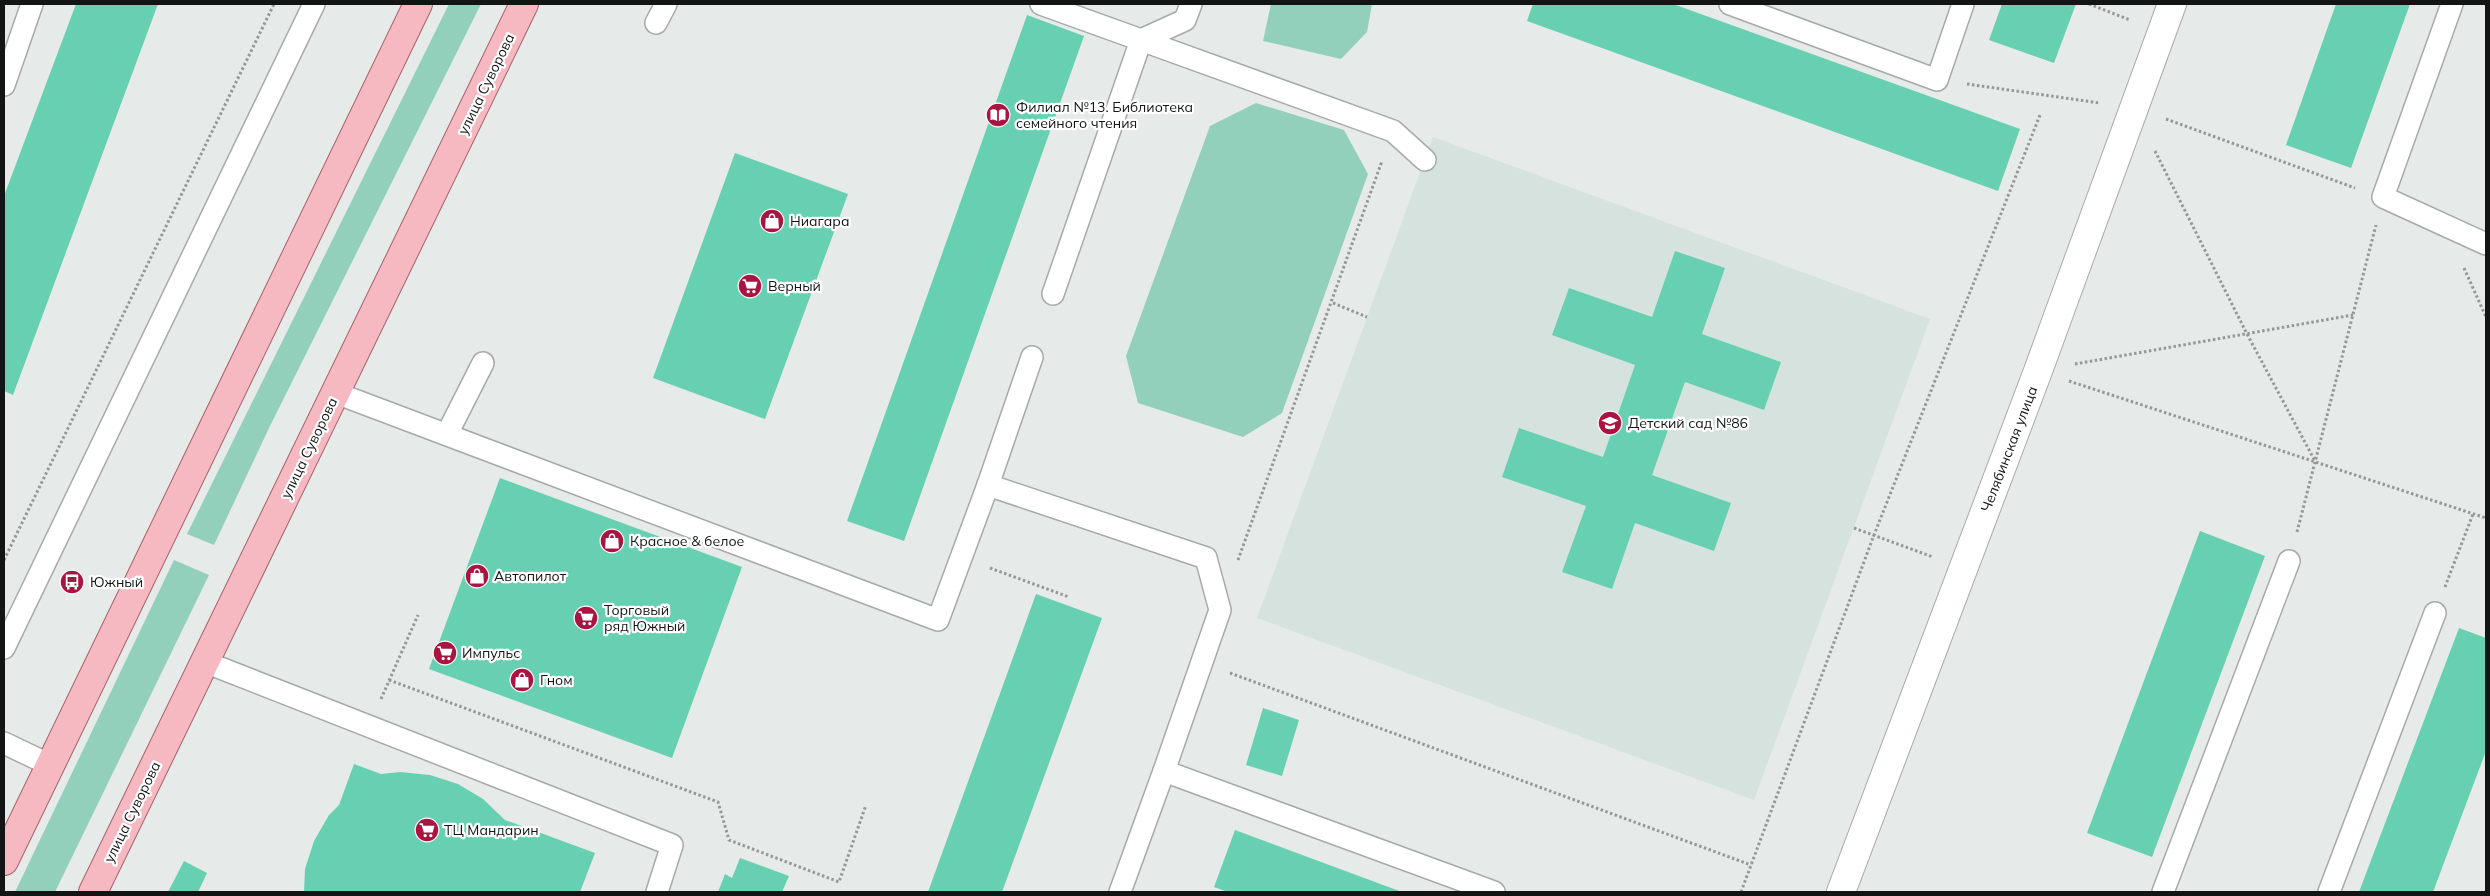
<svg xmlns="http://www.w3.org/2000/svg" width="2490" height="896" font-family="Mulish,sans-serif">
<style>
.built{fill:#d5e2dd}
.green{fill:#93d0bc}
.building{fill:#68d0b2}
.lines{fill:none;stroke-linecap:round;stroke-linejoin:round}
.lane-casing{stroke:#a6aaa9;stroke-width:24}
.street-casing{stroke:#a6aaa9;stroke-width:30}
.primary-casing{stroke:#a46169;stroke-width:30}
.path{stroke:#959896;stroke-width:3;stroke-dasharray:2.5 2.5;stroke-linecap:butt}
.lane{stroke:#fff;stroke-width:21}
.street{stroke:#fff;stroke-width:28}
.primary{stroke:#f7b9c1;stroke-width:28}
.labels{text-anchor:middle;stroke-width:4.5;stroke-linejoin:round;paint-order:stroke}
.street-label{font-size:14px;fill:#131514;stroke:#fff}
.poi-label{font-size:14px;fill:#131514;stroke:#fff;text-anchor:start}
</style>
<rect width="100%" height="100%" fill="#e6eae8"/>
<path class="built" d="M1433,137L1930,319L1754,800L1257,618Z"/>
<g class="green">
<path d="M449,4H481L270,426L214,545L187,534Z"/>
<path d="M1271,4H1372L1367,32L1341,59L1263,41Z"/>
<path d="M1256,103L1344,130L1368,174L1282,413L1243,437L1138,403L1126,356L1210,126Z"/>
<path d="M174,560L209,575L55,892H15Z"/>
</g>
<g class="building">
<path d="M76,4H158L13,395L4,391V196Z"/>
<path d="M1533,4H1673L2020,129L1998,191L1527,21Z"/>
<path d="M2002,4H2076L2054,63L1989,40Z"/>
<path d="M2336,4H2410L2351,168L2286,145Z"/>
<path d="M1027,15L1084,36L904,541L847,521Z"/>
<path d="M735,153L848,194L765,419L653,378Z"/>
<path d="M1675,251L1725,268L1702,334L1781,362L1764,410L1685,382L1652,475L1731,503L1714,551L1635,523L1612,589L1562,572L1586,506L1502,477L1519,428L1603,457L1635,365L1552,335L1569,288L1652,317Z"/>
<path d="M500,478L742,567L672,758L429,669Z"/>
<path d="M2200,531L2265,556L2152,857L2087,833Z"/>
<path d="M1036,594L1102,618L1002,892H928Z"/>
<path d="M2459,628L2486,638V751L2433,892H2359Z"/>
<path d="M1263,708L1299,720L1282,776L1246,765Z"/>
<path d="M354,764L381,774L400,772L430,775L458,784L483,799L505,820L595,853L580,892H304L305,869L314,841L329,815L339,805Z"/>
<path d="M1235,830L1402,892H1228L1214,887Z"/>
<path d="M740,858L789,876L782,892H718L725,874L732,878Z"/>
<path d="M184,861L207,873L198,892H168Z"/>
</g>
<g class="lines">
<g class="lane-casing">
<g id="lane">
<path d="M1041,4L1141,40L1053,294"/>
<path d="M1730,4L1937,80L1963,4"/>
<path d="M2452,4L2383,197L2486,244"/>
<path d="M656,23L666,4"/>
<path d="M1141,40L1393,131L1425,160"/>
<path d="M1141,40L1185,20L1191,4"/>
<path d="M4,85L32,4"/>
<path d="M336,393L938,620L988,485L1206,558L1220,610L1164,771L1120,892"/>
<path d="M447,434L483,363"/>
<path d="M988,485L1032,357"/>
<path d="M4,648L314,4"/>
<path d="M205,662L672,845L657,892"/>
<path d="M4,743L50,765"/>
<path d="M1164,771L1494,892"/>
<path d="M2163,892L2289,561"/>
<path d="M2329,892L2435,613"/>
</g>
</g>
<g class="street-casing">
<path id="street" d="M1841,892L2038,371L2172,4"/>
</g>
<g class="primary-casing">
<g id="primary">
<path d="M4,861L418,4"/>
<path d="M93,892L524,4"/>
</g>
</g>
<g class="path">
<path d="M2089,4L2130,20"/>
<path d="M1967,84L2100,103"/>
<path d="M2166,119L2355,188"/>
<path d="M2155,151L2247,334L2315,461"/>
<path d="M2464,268L2486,317"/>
<path d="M1333,303L1367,317"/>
<path d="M2075,364L2353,315"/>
<path d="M2069,381L2486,518"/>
<path d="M1854,528L1933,557"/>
<path d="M2297,532L2376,225"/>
<path d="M4,560L274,4"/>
<path d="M1238,560L1382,161"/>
<path d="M990,568L1069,597"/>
<path d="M2445,587L2473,514"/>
<path d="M1230,673L1751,865"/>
<path d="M389,680L718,802L729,840L839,882L866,805"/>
<path d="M381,699L418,615"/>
<path d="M1741,892L1874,535L2040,115"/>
</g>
<use href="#lane" class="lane"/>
<use href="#street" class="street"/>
<use href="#primary" class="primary"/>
</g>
<defs>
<g id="library-disc" transform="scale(1.25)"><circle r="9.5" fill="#aa1441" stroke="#fff"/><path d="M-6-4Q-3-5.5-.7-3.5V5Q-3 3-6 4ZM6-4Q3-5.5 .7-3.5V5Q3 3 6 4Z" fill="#fff"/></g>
<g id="shop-disc" transform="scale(1.25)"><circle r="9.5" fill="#aa1441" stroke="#fff"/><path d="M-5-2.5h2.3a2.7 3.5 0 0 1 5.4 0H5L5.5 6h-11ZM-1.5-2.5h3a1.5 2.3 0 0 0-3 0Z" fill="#fff"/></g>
<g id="supermarket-disc" transform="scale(1.25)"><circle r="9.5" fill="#aa1441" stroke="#fff"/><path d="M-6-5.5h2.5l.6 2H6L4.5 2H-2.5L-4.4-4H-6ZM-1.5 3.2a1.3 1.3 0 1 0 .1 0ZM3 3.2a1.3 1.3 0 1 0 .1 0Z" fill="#fff"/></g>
<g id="school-disc" transform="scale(1.25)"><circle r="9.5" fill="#aa1441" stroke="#fff"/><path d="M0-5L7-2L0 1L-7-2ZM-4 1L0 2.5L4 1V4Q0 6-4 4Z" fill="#fff"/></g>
<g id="bus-disc" transform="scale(1.25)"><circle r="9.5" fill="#aa1441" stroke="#fff"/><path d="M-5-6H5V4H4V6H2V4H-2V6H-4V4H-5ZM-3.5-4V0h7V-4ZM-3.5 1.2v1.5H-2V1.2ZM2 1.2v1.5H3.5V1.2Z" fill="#fff"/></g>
</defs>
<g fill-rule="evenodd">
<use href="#library-disc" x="998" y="115"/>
<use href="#shop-disc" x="772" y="221"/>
<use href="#supermarket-disc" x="750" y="286"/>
<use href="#school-disc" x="1610" y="423"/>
<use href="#shop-disc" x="612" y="541"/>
<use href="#shop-disc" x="477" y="576"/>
<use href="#bus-disc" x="72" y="582"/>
<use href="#supermarket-disc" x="586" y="618"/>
<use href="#supermarket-disc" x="445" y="653"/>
<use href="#shop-disc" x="522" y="680"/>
<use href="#supermarket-disc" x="427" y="830"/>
</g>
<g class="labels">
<g class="street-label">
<text transform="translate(486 84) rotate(-64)" y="5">улица Суворова</text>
<text transform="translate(309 448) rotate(-64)" y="5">улица Суворова</text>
<text transform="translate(2009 449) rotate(-69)" y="5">Челябинская улица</text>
<text transform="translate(132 812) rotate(-64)" y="5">улица Суворова</text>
</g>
<g class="poi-label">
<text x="1016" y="112">Филиал №13. Библиотека<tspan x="1016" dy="16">семейного чтения</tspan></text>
<text x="790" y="226">Ниагара</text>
<text x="768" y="291">Верный</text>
<text x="1628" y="428">Детский сад №86</text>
<text x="630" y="546">Красное &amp; белое</text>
<text x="494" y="581">Автопилот</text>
<text x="90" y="587">Южный</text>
<text x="604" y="615">Торговый<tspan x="604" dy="16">ряд Южный</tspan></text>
<text x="462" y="658">Импульс</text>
<text x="540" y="685">Гном</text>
<text x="444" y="835">ТЦ Мандарин</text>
</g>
</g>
<rect width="2490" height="896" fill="none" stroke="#131514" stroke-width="10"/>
</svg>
